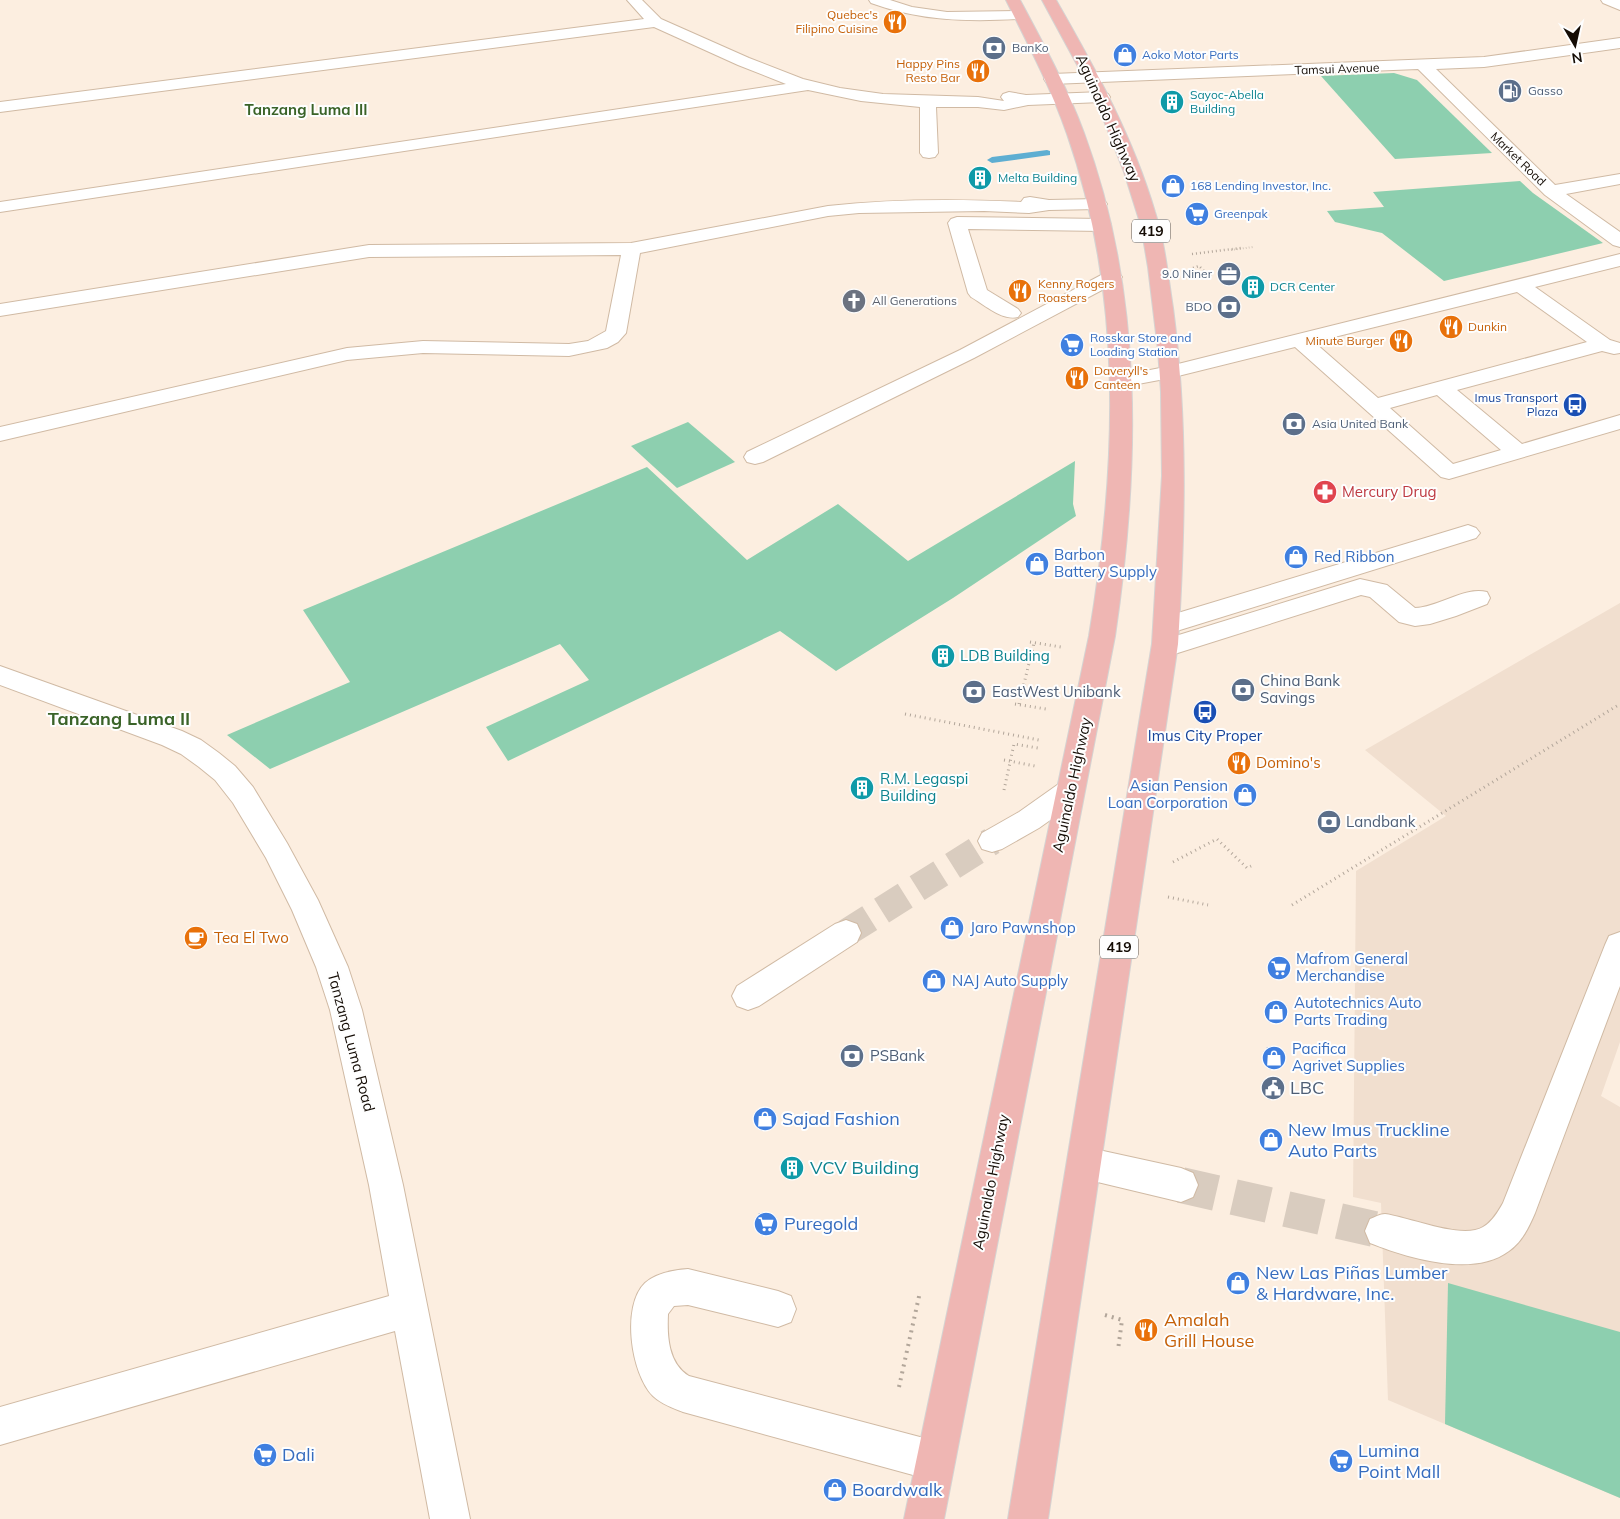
<svg xmlns="http://www.w3.org/2000/svg" width="1620" height="1519" font-family="Mulish,sans-serif">
<style>
.industrial{fill:#f1dfcf}
.green{fill:#8dcfaf}
.lines{fill:none;stroke-linecap:round;stroke-linejoin:round}
.stream{fill:#5eaed2;fill-rule:evenodd}
.minor-tunnel-far1{stroke:#d9ccbf;stroke-width:28;stroke-dasharray:28 14;stroke-linecap:butt}
.minor-tunnel{stroke:#d9ccbf;stroke-width:36;stroke-dasharray:36 18;stroke-linecap:butt}
.minor-casing{stroke:#d0baa4;stroke-width:2}
.highway-casing{stroke:#d5d3d2;stroke-width:2}
.path-far3{stroke:#b2a69a;stroke-width:2;stroke-dasharray:0.5 2.5;stroke-linecap:butt}
.path-far2{stroke:#b2a69a;stroke-width:2.5;stroke-dasharray:1 3;stroke-linecap:butt}
.path-far1{stroke:#b2a69a;stroke-width:3;stroke-dasharray:1 4;stroke-linecap:butt}
.path{stroke:#b2a69a;stroke-width:4;stroke-dasharray:2 5;stroke-linecap:butt}
.minor{fill:#fff;fill-rule:evenodd}
.highway{fill:#efb6b3;fill-rule:evenodd}
.labels{text-anchor:middle;stroke-width:4;stroke-linejoin:round;paint-order:stroke}
.far-food-label{font-size:12px;fill:#c56008;stroke:#fefefe;text-anchor:end}
.far-service-label{font-size:12px;fill:#4e5e75;stroke:#fefefe;text-anchor:start}
.far-shop-label{font-size:12px;fill:#366cbe;stroke:#fefefe;text-anchor:start}
.far-street-label{font-size:12px;fill:#140c05;stroke:#fefefe}
.far-culture-label{font-size:12px;fill:#0d838f;stroke:#fefefe;text-anchor:start}
.far-worship-label{font-size:12px;fill:#5b616d;stroke:#fefefe;text-anchor:start}
.far-transit-label{font-size:12px;fill:#164399;stroke:#fefefe;text-anchor:end}
.shield{fill:#fefefe;stroke:#5a5550;stroke-width:1}
.shield-label{font-size:14px;font-weight:bold;fill:#140c05}
.far-quarter-label{font-size:15px;font-weight:bold;fill:#3a6328;stroke:#fefefe}
.street-label{font-size:15px;fill:#140c05;stroke:#fefefe}
.health-label{font-size:15px;fill:#be3a42;stroke:#fefefe;text-anchor:start}
.shop-label{font-size:15px;fill:#366cbe;stroke:#fefefe;text-anchor:start}
.culture-label{font-size:15px;fill:#0d838f;stroke:#fefefe;text-anchor:start}
.service-label{font-size:15px;fill:#4e5e75;stroke:#fefefe;text-anchor:start}
.transit-label{font-size:15px;fill:#164399;stroke:#fefefe}
.food-label{font-size:15px;fill:#c56008;stroke:#fefefe;text-anchor:start}
.quarter-label{font-size:18px;font-weight:bold;fill:#3a6328;stroke:#fefefe}
.near-service-label{font-size:18px;fill:#4e5e75;stroke:#fefefe;text-anchor:start}
.near-shop-label{font-size:18px;fill:#366cbe;stroke:#fefefe;text-anchor:start}
.near-culture-label{font-size:18px;fill:#0d838f;stroke:#fefefe;text-anchor:start}
.near-food-label{font-size:18px;fill:#c56008;stroke:#fefefe;text-anchor:start}
</style>
<rect width="100%" height="100%" fill="#fceee0"/>
<path class="industrial" d="M1620,603V1042L1601,1096L1620,1107V1498L1388,1400L1381,1203L1353,1197L1356,871L1446,816L1365,750Z"/>
<g class="green">
<path d="M1394,73L1417,80L1492,153L1395,159L1321,76Z"/>
<path d="M1520,181L1533,193L1603,243L1444,281L1382,233L1335,222L1327,211L1384,207L1373,192Z"/>
<path d="M688,422L735,462L677,488L631,446Z"/>
<path d="M1075,461L1073,504L1076,516L953,598L836,671L780,631L508,761L486,727L589,680L560,644L270,769L227,735L350,682L303,610L647,467L747,560L838,504L908,561Z"/>
<path d="M1448,1283L1620,1332V1498L1445,1424Z"/>
</g>
<g class="lines">
<path class="stream" d="M1047,150L1050,151V155L992,163L987,160L992,157Z"/>
<path class="minor-tunnel-far1" d="M846,933L992,841"/>
<path class="minor-tunnel" d="M1181,1185L1383,1231"/>
<g class="minor-casing">
<g id="minor">
<path d="M627,0H642L661,19L749,58L803,79L840,88L883,94L978,97L1004,101L1001,97L1003,94L1009,92L1026,95L1102,92L1108,94L1110,97L1108,100L1102,102L1028,105L1004,110L978,107H936L938,153L935,157L929,158L923,157L920,153V107L861,101L808,90L0,212V202L786,84L738,65L654,27L0,112V102L644,19Z"/>
<path d="M869,0H890L912,7L947,12L1020,11L1025,12L1027,15L1025,18L1020,19C968,22 920,21 871,3Z"/>
<path d="M1601,0H1620V10L1603,3Z"/>
<path d="M1620,38V48L1484,67L1436,69L1555,185L1620,174V184L1566,194L1620,232V247L1613,245L1545,195L1418,69L1052,84L1046,82L1044,79L1046,76L1052,74L1484,57Z"/>
<path d="M1030,197L1049,200L1098,199L1104,200L1107,204L1104,208L1098,209L1049,210L1029,213L984,211L859,213L828,216L640,253L626,333L618,342L607,348L569,356L423,353L347,360L0,441V427L347,348L423,341L569,344L588,341L606,331L621,255L369,257L0,316V304L369,245L631,243L828,206C892,199 957,199 1021,202L1024,198Z"/>
<path d="M957,217L1102,219L1109,221L1111,225L1109,229L1102,231L968,229L987,290L1018,309L1021,313L1018,317C1002,321 985,305 971,297L968,293L948,223L951,219Z"/>
<path d="M1620,254V266L1535,287L1610,340L1620,343V353L1614,354L1602,351L1457,390L1522,444L1620,415V429L1449,479L1441,477L1295,347L1170,378L1122,387L1115,385L1111,381L1115,377L1170,366ZM1517,292L1587,342L1378,398L1314,342ZM1437,395L1501,450L1453,464L1390,408Z"/>
<path d="M1112,271L1119,273L1122,277L1119,281L974,358L763,462L755,464L747,462L744,457L747,452L960,350L1105,273Z"/>
<path d="M1468,525L1476,528L1480,533L1476,538L1167,634L1158,631L1154,625L1158,619Z"/>
<path d="M1360,579L1387,585L1415,608C1439,607 1465,586 1487,592L1490,598L1487,604L1456,616L1430,624L1415,626L1399,622L1370,597L1361,595L1165,657L1156,654L1152,648L1156,642Z"/>
<path d="M0,666L182,731L201,740L219,753L235,766L253,787L287,843L318,900L348,967L362,1010L403,1185L470,1519H430L395,1331L0,1445V1407L389,1296L369,1185L330,1010L316,967L292,910L266,858L233,803L215,780L199,767L181,754L162,745L0,685Z"/>
<path d="M1070,780L1080,783L1084,791L1080,799L1039,828L1002,849L992,852L982,849L978,841L982,833L1019,812L1060,783Z"/>
<path d="M846,920L857,924L861,933L857,942L759,1006L748,1010L737,1006L732,996L737,986L835,924Z"/>
<path d="M1620,932V986L1535,1213C1529,1227 1522,1242 1509,1251C1473,1278 1408,1258 1370,1243L1365,1231L1370,1219C1375,1217 1380,1214 1385,1214C1409,1217 1462,1240 1483,1227C1492,1222 1498,1212 1503,1203L1605,945L1609,936Z"/>
<path d="M1085,1147L1181,1168L1193,1173L1198,1185L1193,1197L1181,1202L1085,1179L1073,1174L1068,1163L1073,1152Z"/>
<path d="M688,1269L778,1291L791,1296L796,1309L791,1322L778,1327L688,1305L674,1306L668,1314C667,1336 668,1363 689,1376L935,1441L949,1447L955,1461L949,1475L935,1481L683,1412C673,1408 661,1404 653,1396C631,1374 621,1306 645,1283C656,1273 674,1270 688,1269Z"/>
</g>
</g>
<g class="highway-casing">
<g id="highway">
<path d="M1006,0H1020C1043,43 1067,87 1084,133C1144,295 1140,468 1115,636L944,1519H904L1089,636C1117,468 1124,297 1067,134C1051,88 1028,44 1006,0Z"/>
<path d="M1042,0H1056C1095,68 1133,137 1155,212C1165,243 1168,276 1173,308C1188,421 1185,531 1178,644L1048,1519H1008L1152,644L1162,476L1161,392L1158,350L1148,267L1141,226L1124,172L1104,121L1081,72Z"/>
</g>
</g>
<path class="path-far3" d="M1231,250L1253,247"/>
<g class="path-far2">
<path d="M1192,254L1241,248"/>
<path d="M1193,268L1199,266L1208,275"/>
<path d="M1195,278L1213,274"/>
</g>
<g class="path-far1">
<path d="M1030,642L1061,647"/>
<path d="M1015,704L1046,709"/>
<path d="M1019,704L1034,643"/>
<path d="M905,714L1039,740"/>
<path d="M1004,760L1035,766"/>
<path d="M1004,790L1014,744L1038,748"/>
<path d="M1173,862L1217,839L1247,868L1251,866"/>
<path d="M1168,897L1208,905"/>
<path d="M1292,905L1620,704"/>
</g>
<g class="path">
<path d="M1105,1315L1122,1320L1118,1350"/>
<path d="M899,1387L920,1292"/>
</g>
<use href="#minor" class="minor"/>
<use href="#highway" class="highway"/>
</g>
<defs>
<g id="restaurant-disc" transform="scale(1.25)"><circle r="9.5" fill="#e8710a" stroke="#fefefe"/><path d="M-5-6h1v4h1v-4h1v4h1v-4h1v5L-1.5 .5V6h-2V.5L-5-1ZM5-6V6H3V1.5H1.5Q1.5-4 5-6Z" fill="#fff"/></g>
<g id="bank-disc" transform="scale(1.25)"><circle r="9.5" fill="#5c6f8a" stroke="#fefefe"/><path d="M-6-4H6V4H-6ZM0-2.3a2.3 2.3 0 1 0 0 4.6a2.3 2.3 0 1 0 0-4.6Z" fill="#fff"/></g>
<g id="shop-disc" transform="scale(1.25)"><circle r="9.5" fill="#3f7fe0" stroke="#fefefe"/><path d="M-5-2.5h2.3a2.7 3.5 0 0 1 5.4 0H5L5.5 6h-11ZM-1.5-2.5h3a1.5 2.3 0 0 0-3 0Z" fill="#fff"/></g>
<g id="fuel-disc" transform="scale(1.25)"><circle r="9.5" fill="#5c6f8a" stroke="#fefefe"/><path d="M-5.5-6h7V0h2V4h1.3V-2.5L3-4.5l.8-.8L6-3V5H2.5V1h-1V6h-7ZM-4.2-4.7v3.2H.2V-4.7Z" fill="#fff"/></g>
<g id="building-disc" transform="scale(1.25)"><circle r="9.5" fill="#0f9aa8" stroke="#fefefe"/><path d="M-4-6H4V6H1V3H-1V6H-4ZM-2.5-4.3h1.7v1.8h-1.7ZM.8-4.3h1.7v1.8H.8ZM-2.5-1h1.7V.8h-1.7ZM.8-1h1.7V.8H.8Z" fill="#fff"/></g>
<g id="supermarket-disc" transform="scale(1.25)"><circle r="9.5" fill="#3f7fe0" stroke="#fefefe"/><path d="M-6-5.5h2.5l.6 2H6L4.5 2H-2.5L-4.4-4H-6ZM-1.5 3.2a1.3 1.3 0 1 0 .1 0ZM3 3.2a1.3 1.3 0 1 0 .1 0Z" fill="#fff"/></g>
<g id="office-disc" transform="scale(1.25)"><circle r="9.5" fill="#5c6f8a" stroke="#fefefe"/><path d="M-6-3h4V-5.5h4V-3h4V5H-6ZM-1-4.5V-3h2v-1.5ZM-6 0V1H6V0Z" fill="#fff"/></g>
<g id="church-disc" transform="scale(1.25)"><circle r="9.5" fill="#6b7280" stroke="#fefefe"/><path d="M-1.2-6h2.4v3.5h3.3v2.4h-3.3V6h-2.4V-.1h-3.3v-2.4h3.3Z" fill="#fff"/></g>
<g id="bus-disc" transform="scale(1.25)"><circle r="9.5" fill="#1a4fb4" stroke="#fefefe"/><path d="M-5-6H5V4H4V6H2V4H-2V6H-4V4H-5ZM-3.5-4V0h7V-4ZM-3.5 1.2v1.5H-2V1.2ZM2 1.2v1.5H3.5V1.2Z" fill="#fff"/></g>
<g id="pharmacy-disc" transform="scale(1.25)"><circle r="9.5" fill="#e0444e" stroke="#fefefe"/><path d="M-2-6h4v4h4v4h-4v4h-4v-4h-4v-4h4Z" fill="#fff"/></g>
<g id="cafe-disc" transform="scale(1.25)"><circle r="9.5" fill="#e8710a" stroke="#fefefe"/><path d="M-5.5-4.5H6V0H3Q3 3.5 0 3.5H-2.5Q-5.5 3.5-5.5 0ZM3-3.2v2h1.7v-2ZM-6 4.5H4V6H-6Z" fill="#fff"/></g>
<g id="civic-disc" transform="scale(1.25)"><circle r="9.5" fill="#5c6f8a" stroke="#fefefe"/><path d="M-.6-6.5H3V-4.5H.6V-3L4-1V1h2V6H-6V1h2V-1L-.6-3ZM-1.2 2.5V6h2.4V2.5Z" fill="#fff"/></g>
</defs>
<g fill-rule="evenodd">
<use href="#restaurant-disc" x="895" y="22"/>
<use href="#bank-disc" x="994" y="48"/>
<use href="#shop-disc" x="1125" y="55"/>
<use href="#restaurant-disc" x="978" y="71"/>
<use href="#fuel-disc" x="1510" y="91"/>
<use href="#building-disc" x="1172" y="102"/>
<use href="#building-disc" x="980" y="178"/>
<use href="#shop-disc" x="1173" y="186"/>
<use href="#supermarket-disc" x="1197" y="214"/>
<use href="#office-disc" x="1229" y="274"/>
<use href="#building-disc" x="1253" y="287"/>
<use href="#restaurant-disc" x="1020" y="291"/>
<use href="#church-disc" x="854" y="301"/>
<use href="#bank-disc" x="1229" y="307"/>
<use href="#restaurant-disc" x="1451" y="327"/>
<use href="#restaurant-disc" x="1401" y="341"/>
<use href="#supermarket-disc" x="1072" y="345"/>
<use href="#restaurant-disc" x="1077" y="378"/>
<use href="#bus-disc" x="1575" y="405"/>
<use href="#bank-disc" x="1294" y="424"/>
<use href="#pharmacy-disc" x="1325" y="492"/>
<use href="#shop-disc" x="1296" y="557"/>
<use href="#shop-disc" x="1037" y="564"/>
<use href="#building-disc" x="943" y="656"/>
<use href="#bank-disc" x="1243" y="690"/>
<use href="#bank-disc" x="974" y="692"/>
<use href="#bus-disc" x="1205" y="712"/>
<use href="#restaurant-disc" x="1239" y="763"/>
<use href="#building-disc" x="862" y="788"/>
<use href="#shop-disc" x="1245" y="795"/>
<use href="#bank-disc" x="1329" y="822"/>
<use href="#shop-disc" x="952" y="928"/>
<use href="#cafe-disc" x="196" y="938"/>
<use href="#supermarket-disc" x="1279" y="968"/>
<use href="#shop-disc" x="934" y="981"/>
<use href="#shop-disc" x="1276" y="1012"/>
<use href="#bank-disc" x="852" y="1056"/>
<use href="#shop-disc" x="1274" y="1058"/>
<use href="#civic-disc" x="1273" y="1088"/>
<use href="#shop-disc" x="765" y="1119"/>
<use href="#shop-disc" x="1271" y="1140"/>
<use href="#building-disc" x="792" y="1168"/>
<use href="#supermarket-disc" x="766" y="1224"/>
<use href="#shop-disc" x="1238" y="1283"/>
<use href="#restaurant-disc" x="1146" y="1330"/>
<use href="#supermarket-disc" x="265" y="1455"/>
<use href="#supermarket-disc" x="1341" y="1461"/>
<use href="#shop-disc" x="835" y="1490"/>
</g>
<g class="labels">
<g class="far-food-label">
<text x="878" y="19">Quebec's<tspan x="878" dy="14">Filipino Cuisine</tspan></text>
<text x="960" y="68">Happy Pins<tspan x="960" dy="14">Resto Bar</tspan></text>
<text x="1038" y="288" text-anchor="start">Kenny Rogers<tspan x="1038" dy="14">Roasters</tspan></text>
<text x="1468" y="331" text-anchor="start">Dunkin</text>
<text x="1384" y="345">Minute Burger</text>
<text x="1094" y="375" text-anchor="start">Daveryll's<tspan x="1094" dy="14">Canteen</tspan></text>
</g>
<g class="far-service-label">
<text x="1012" y="52">BanKo</text>
<text x="1528" y="95">Gasso</text>
<text x="1212" y="278" text-anchor="end">9.0 Niner</text>
<text x="1212" y="311" text-anchor="end">BDO</text>
<text x="1312" y="428">Asia United Bank</text>
</g>
<g class="far-shop-label">
<text x="1142" y="59">Aoko Motor Parts</text>
<text x="1190" y="190">168 Lending Investor, Inc.</text>
<text x="1214" y="218">Greenpak</text>
<text x="1090" y="342">Rosskar Store and<tspan x="1090" dy="14">Loading Station</tspan></text>
</g>
<g class="far-street-label">
<text transform="translate(1337 69) rotate(-2)" y="4">Tamsui Avenue</text>
<text transform="translate(1518 159) rotate(44)" y="4">Market Road</text>
</g>
<g class="far-culture-label">
<text x="1190" y="99">Sayoc-Abella<tspan x="1190" dy="14">Building</tspan></text>
<text x="998" y="182">Melta Building</text>
<text x="1270" y="291">DCR Center</text>
</g>
<g class="far-worship-label">
<text x="872" y="305">All Generations</text>
</g>
<g class="far-transit-label">
<text x="1558" y="402">Imus Transport<tspan x="1558" dy="14">Plaza</tspan></text>
</g>
<g class="shield">
<rect x="1132" y="219.5" width="38" height="23" rx="4"/>
<rect x="1100" y="935.5" width="38" height="23" rx="4"/>
</g>
<g class="shield-label">
<text x="1151" y="236">419</text>
<text x="1119" y="952">419</text>
</g>
<g class="far-quarter-label">
<text x="306" y="115">Tanzang Luma III</text>
</g>
<g class="street-label">
<text transform="translate(1108 118) rotate(66)" y="5">Aguinaldo Highway</text>
<text transform="translate(1072 785) rotate(-78)" y="5">Aguinaldo Highway</text>
<text transform="translate(351 1042) rotate(75)" y="5">Tanzang Luma Road</text>
<text transform="translate(991 1182) rotate(-79)" y="5">Aguinaldo Highway</text>
</g>
<g class="health-label">
<text x="1342" y="497">Mercury Drug</text>
</g>
<g class="shop-label">
<text x="1054" y="560">Barbon<tspan x="1054" dy="17">Battery Supply</tspan></text>
<text x="1314" y="562">Red Ribbon</text>
<text x="1228" y="791" text-anchor="end">Asian Pension<tspan x="1228" dy="17">Loan Corporation</tspan></text>
<text x="970" y="933">Jaro Pawnshop</text>
<text x="1296" y="964">Mafrom General<tspan x="1296" dy="17">Merchandise</tspan></text>
<text x="952" y="986">NAJ Auto Supply</text>
<text x="1294" y="1008">Autotechnics Auto<tspan x="1294" dy="17">Parts Trading</tspan></text>
<text x="1292" y="1054">Pacifica<tspan x="1292" dy="17">Agrivet Supplies</tspan></text>
</g>
<g class="culture-label">
<text x="960" y="661">LDB Building</text>
<text x="880" y="784">R.M. Legaspi<tspan x="880" dy="17">Building</tspan></text>
</g>
<g class="service-label">
<text x="1260" y="686">China Bank<tspan x="1260" dy="17">Savings</tspan></text>
<text x="992" y="697">EastWest Unibank</text>
<text x="1346" y="827">Landbank</text>
<text x="870" y="1061">PSBank</text>
</g>
<g class="transit-label">
<text x="1205" y="741">Imus City Proper</text>
</g>
<g class="food-label">
<text x="1256" y="768">Domino's</text>
<text x="214" y="943">Tea El Two</text>
</g>
<g class="quarter-label">
<text x="119" y="725">Tanzang Luma II</text>
</g>
<g class="near-service-label">
<text x="1290" y="1094">LBC</text>
</g>
<g class="near-shop-label">
<text x="782" y="1125">Sajad Fashion</text>
<text x="1288" y="1136">New Imus Truckline<tspan x="1288" dy="21">Auto Parts</tspan></text>
<text x="784" y="1230">Puregold</text>
<text x="1256" y="1279">New Las Piñas Lumber<tspan x="1256" dy="21">&amp; Hardware, Inc.</tspan></text>
<text x="1358" y="1457">Lumina<tspan x="1358" dy="21">Point Mall</tspan></text>
<text x="282" y="1461">Dali</text>
<text x="852" y="1496">Boardwalk</text>
</g>
<g class="near-culture-label">
<text x="810" y="1174">VCV Building</text>
</g>
<g class="near-food-label">
<text x="1164" y="1326">Amalah<tspan x="1164" dy="21">Grill House</tspan></text>
</g>
</g>
<g transform="translate(1575 45) rotate(171)" stroke="#fefefe" stroke-width="4" paint-order="stroke">
<path d="M0-4L9 19L0 12L-9 19Z" fill="#140c05"/>
<text y="-8" font-size="14" font-weight="bold" text-anchor="middle" fill="#140c05">N</text>
</g>
</svg>
